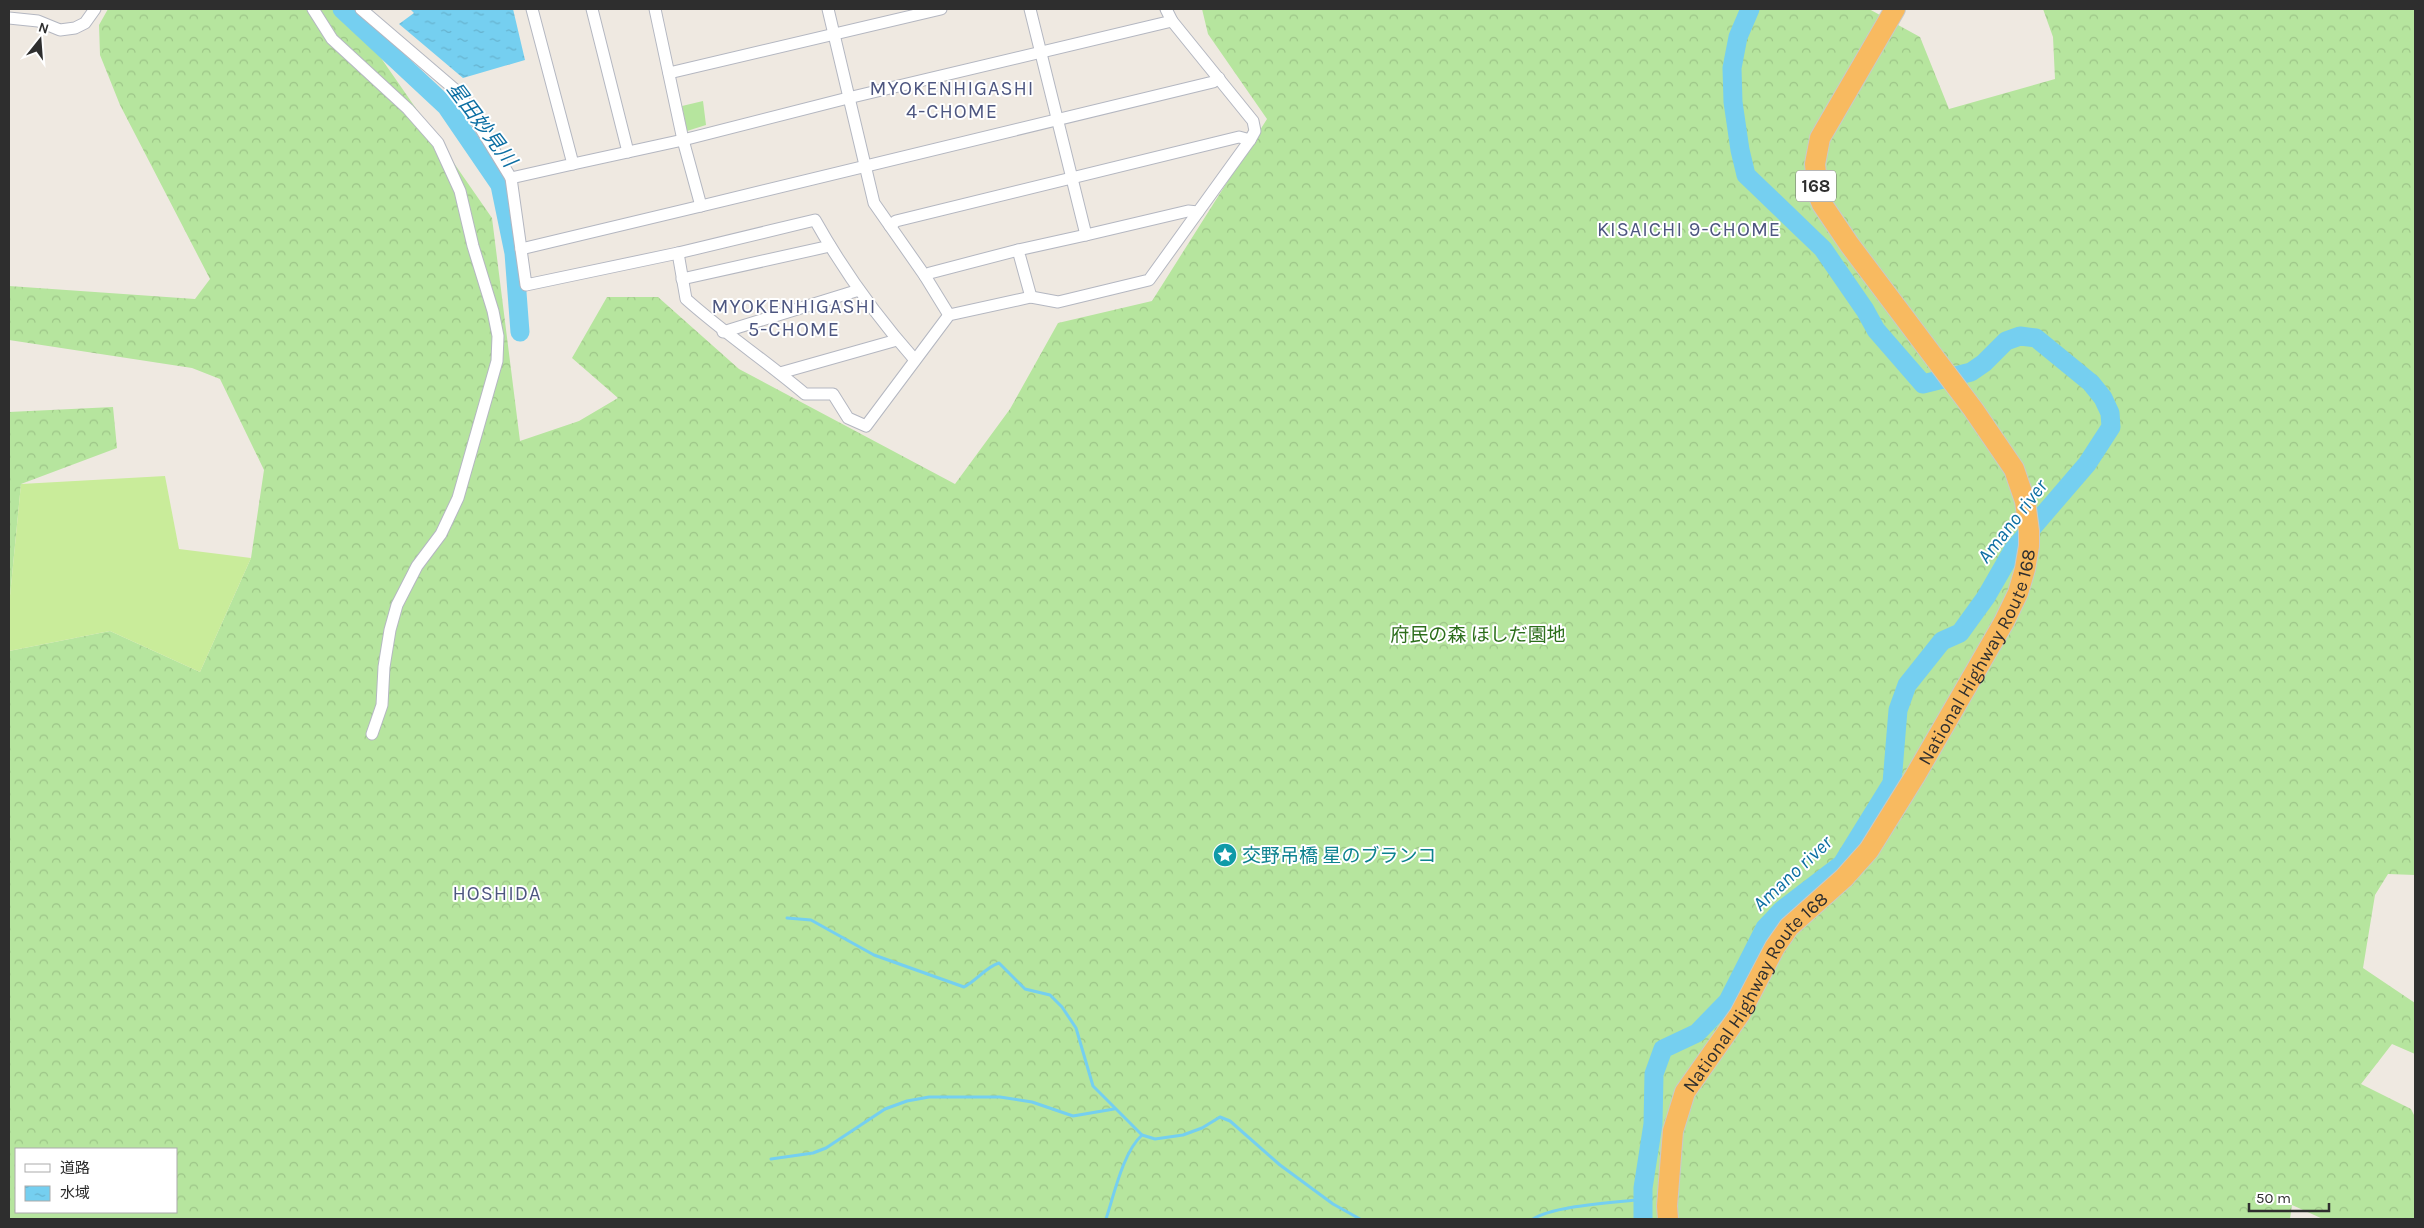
<svg xmlns="http://www.w3.org/2000/svg" width="2424" height="1228" font-family="Karla,'Noto Sans JP',sans-serif">
<style>
.grass{fill:#b6e59e}
.forest{fill:url(#forest-crowns);fill-rule:evenodd}
.pitch{fill:#c9ec9a}
.water{fill:url(#water-ripples)}
.lines{fill:none;stroke-linecap:round;stroke-linejoin:round}
.stream{stroke:#75cff0;stroke-width:3}
.river{stroke:#75cff0;stroke-width:19}
.minor-casing{stroke:#b4b7c1;stroke-width:13}
.trunk-casing{stroke:#c9c9c9;stroke-width:22}
.minor{stroke:#fff;stroke-width:11}
.trunk{stroke:#f8ba60;stroke-width:20}
.labels{text-anchor:middle;stroke-width:4;stroke-linejoin:round;paint-order:stroke}
.shield{fill:#fff;stroke:#6d6d6d;stroke-width:1}
.shield-label{font-size:18px;font-weight:bold;fill:#2e2e2e}
.park-label{font-size:19px;fill:#2c6e1b;stroke:#fff}
.street-label{font-size:19px;fill:#2e2e2e;stroke:#fff}
.culture-label{font-size:19px;fill:#0d838f;stroke:#fff;text-anchor:start}
.neighbourhood-label{font-size:20px;letter-spacing:1px;fill:#4d5680;stroke:#fff}
.water-label{font-size:20px;font-style:italic;fill:#0d6fa3;stroke:#fff}
</style>
<defs>
<pattern id="forest-crowns" width="20" height="18" patternUnits="userSpaceOnUse" patternTransform="scale(1.25)"><rect width="20" height="18" fill="#b6e59e"/><path d="M2 6a3 3 0 1 1 6 0M12 15a3 3 0 1 1 6 0" fill="none" stroke="#9dc588"/></pattern>
<pattern id="water-ripples" width="26" height="14" patternUnits="userSpaceOnUse" patternTransform="scale(1.25)"><rect width="26" height="14" fill="#75cff0"/><path d="M2 4q2-2 4 0t4 0M15 11q2-2 4 0t4 0" fill="none" stroke="#66b2ce"/></pattern>
</defs>
<rect width="100%" height="100%" fill="#efe9e1"/>
<path class="grass" d="M703,101L706,125L687,131L682,106Z"/>
<g class="forest">
<path d="M108,9H347L492,218L520,441L579,421L618,398L572,358L607,297H658L739,369L955,484L1010,409L1058,323L1152,301L1267,119L1208,34L1202,9H1869L1920,37L1949,109L2055,79L2053,37L2043,9H2415V875L2388,874L2375,895L2363,968L2415,1003V1054L2392,1044L2361,1084L2411,1109L2415,1117V1219H2323L2292,1205L2290,1219H9V651L110,631L200,672L251,558L264,470L220,379L192,368L9,340V286L195,299L210,279L120,105L100,55L99,25ZM16,1149H176V1212H16Z"/>
<path d="M113,407L117,448L21,484L9,606V412Z"/>
</g>
<path class="pitch" d="M165,476L179,549L251,558L200,672L110,631L9,651V606L21,484Z"/>
<path class="water" d="M410,9H513L525,60L463,78L399,24L414,13Z"/>
<g class="lines">
<g class="stream">
<path d="M787,918L811,920L874,955L964,987C977,980 986,967 999,963L1025,989L1050,995L1062,1007L1076,1028L1093,1086L1142,1135L1155,1139L1183,1135L1202,1128L1220,1117L1230,1121L1280,1165L1333,1204L1360,1219"/>
<path d="M771,1159L813,1153L826,1148L885,1109L907,1101L929,1097H1000L1032,1102L1073,1116L1114,1109"/>
<path d="M1106,1219C1114,1195 1123,1152 1142,1135"/>
<path d="M1533,1219C1556,1205 1615,1203 1643,1199"/>
</g>
<g class="river">
<path d="M342,9L446,106L500,185L514,253L520,332"/>
<path d="M1643,1219V1188L1653,1124L1654,1074L1663,1049L1697,1033L1728,1001L1765,928L1782,910L1842,864L1892,783L1898,710L1907,685L1942,641L1960,633L1986,597L2013,550L2087,464L2111,427L2110,413L2103,398L2091,383L2036,338L2020,336L2006,341L1984,363L1971,372L1923,384L1876,330L1865,310L1823,249L1746,175L1740,150L1733,102L1732,68L1738,37L1750,9"/>
</g>
<g class="minor-casing">
<g id="minor">
<path d="M313,9L332,39L408,109L438,143L460,191L473,246L493,311L498,336L497,361L458,498L441,534L417,566L397,605L390,630L384,667L382,705L372,734"/>
<path d="M361,9L459,93L511,178"/>
<path d="M532,9L573,164L511,178L526,285L678,253L686,299C724,333 766,361 805,394H833L848,418L866,426L949,315L1031,297L1058,302L1149,280L1198,212"/>
<path d="M592,9L628,152"/>
<path d="M655,9L683,140L701,206L1213,82L1219,78"/>
<path d="M828,9L874,203L925,276"/>
<path d="M1030,9L1086,235L1188,211L1198,212L1250,140L1255,131L1253,121L1172,21L1166,9"/>
<path d="M9,18L38,21L60,30L75,28L85,23L95,9"/>
<path d="M669,73L941,9"/>
<path d="M573,164L683,140L848,98L1172,21"/>
<path d="M890,226L896,221L1239,137L1250,140"/>
<path d="M521,249L701,206"/>
<path d="M678,253L815,220C843,270 877,317 915,360"/>
<path d="M682,279L830,246"/>
<path d="M1031,297L1018,250L1086,235"/>
<path d="M949,315L925,276L930,273L1018,250"/>
<path d="M723,332L859,290"/>
<path d="M780,373L897,340"/>
</g>
</g>
<g class="trunk-casing">
<g id="trunk">
<path id="s1" d="M1668,1219L1667,1206L1673,1131L1685,1092L1740,1014L1775,947L1789,927L1844,878L1869,850L1915,776L2004,622L2018,593L2025,569L2029,546V531L2025,501L2014,469L1973,409L1849,244L1822,204L1818,194L1815,164L1820,138L1895,9"/>
</g>
</g>
<use href="#minor" class="minor"/>
<use href="#trunk" class="trunk"/>
</g>
<defs>
<g id="sight-disc" transform="scale(1.25)"><circle r="9.5" fill="#0f9aa8" stroke="#fff"/><path d="M0-6L1.8-2.2L6-1.7L2.9 1.2L3.7 5.4L0 3.3L-3.7 5.4L-2.9 1.2L-6-1.7L-1.8-2.2Z" fill="#fff"/></g>
</defs>
<g fill-rule="evenodd">
<use href="#sight-disc" x="1225" y="855"/>
</g>
<g class="labels">
<rect class="shield" x="1796" y="170.5" width="40" height="31" rx="4"/>
<g class="shield-label">
<text x="1816" y="192">168</text>
</g>
<g class="park-label">
<text x="1478" y="641">府民の森 ほしだ園地</text>
</g>
<g class="street-label">
<text dy="7" stroke="none"><textPath href="#s1" startOffset="658">National Highway Route 168</textPath></text>
<text dy="7" stroke="none"><textPath href="#s1" startOffset="252">National Highway Route 168</textPath></text>
</g>
<g class="culture-label">
<text x="1242" y="862">交野吊橋 星のブランコ</text>
</g>
<g class="neighbourhood-label">
<text x="952" y="95">MYOKENHIGASHI<tspan x="952" dy="23">4-CHOME</tspan></text>
<text x="1689" y="236">KISAICHI 9-CHOME</text>
<text x="794" y="313">MYOKENHIGASHI<tspan x="794" dy="23">5-CHOME</tspan></text>
<text x="497" y="900">HOSHIDA</text>
</g>
<g class="water-label">
<text transform="translate(482 124) rotate(53)" y="7">星田妙見川</text>
<text transform="translate(2012 521) rotate(-52)" y="7">Amano river</text>
<text transform="translate(1792 873) rotate(-43)" y="7">Amano river</text>
</g>
</g>
<rect width="2424" height="1228" fill="none" stroke="#2e2e2e" stroke-width="20"/>
<rect x="15" y="1148" width="162" height="65" fill="#ffffff" stroke="#ababab"/>
<rect x="25" y="1164" width="25" height="8" fill="#ffffff" stroke="#ababab"/>
<text x="60" y="1173" font-size="15" fill="#2e2e2e">道路</text>
<rect x="25" y="1186" width="25" height="15" fill="url(#water-ripples)" stroke="#ababab"/>
<text x="60" y="1198" font-size="15" fill="#2e2e2e">水域</text>
<g transform="translate(40 40) rotate(17)" stroke="#ffffff" stroke-width="4" paint-order="stroke">
<path d="M0-4L9 19L0 12L-9 19Z" fill="#2e2e2e"/>
<text y="-8" font-size="14" font-weight="bold" text-anchor="middle" fill="#2e2e2e">N</text>
</g>
<path d="M2249 1203v8h80v-8" fill="none" stroke="#2e2e2e" stroke-width="2.5"/>
<text x="2256" y="1203" font-size="15" fill="#2e2e2e" stroke="#ffffff" stroke-width="4" paint-order="stroke">50 m</text>
</svg>
